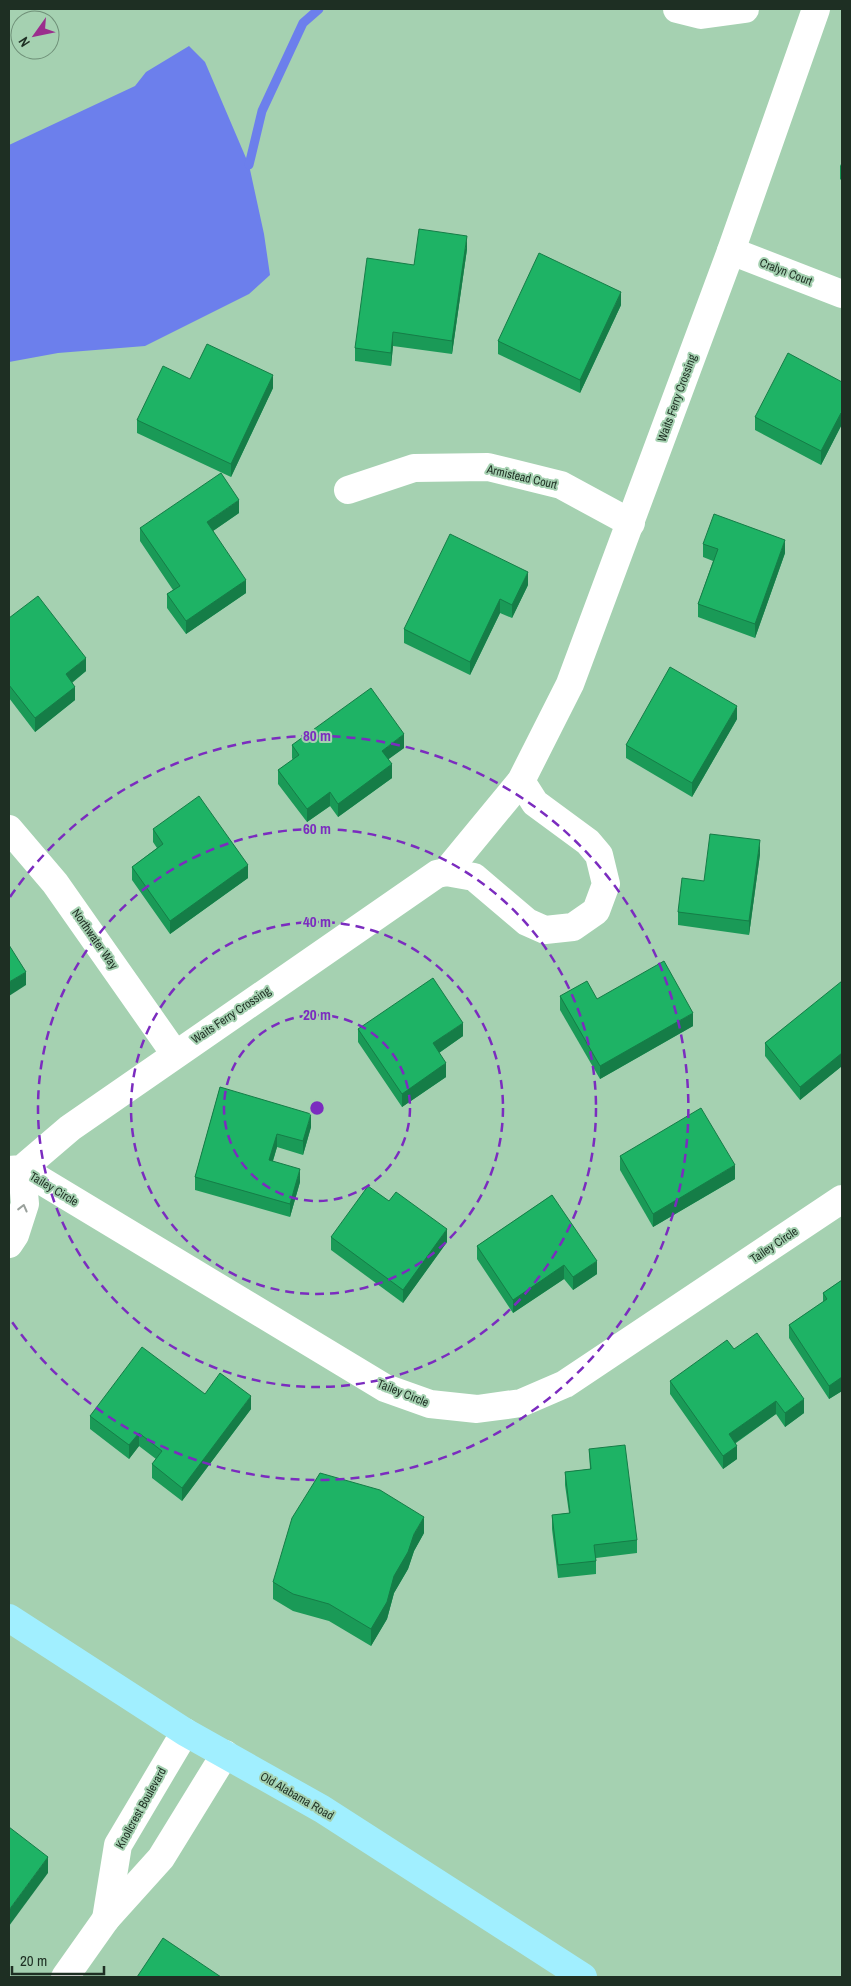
<svg xmlns="http://www.w3.org/2000/svg" width="851" height="1986" font-family="'Archivo Narrow',sans-serif">
<style>
.water{fill:#6c7fec}
.lines{fill:none;stroke-linecap:round;stroke-linejoin:round}
.stream{stroke:#6c7fec;stroke-width:9}
.minor{stroke:#fff;stroke-width:28}
.major{stroke:#a1efff;stroke-width:28}
.wall{fill:#1a9a57}
.shaded-wall{fill:#157d47}
.building{fill:#1eb365;stroke:#157d47}
.oneway{stroke:#9aa19c}
.ring{fill:none;stroke:#7b2cbf;stroke-width:2.5;stroke-dasharray:9 6}
.labels{text-anchor:middle;stroke-width:4;stroke-linejoin:round;paint-order:stroke}
.street-label{font-size:12px;fill:#1e2f23;stroke:#a5d1b1}
.centre{fill:#7b2cbf;stroke:#a5d1b1;stroke-width:2.5}
.ring-label{font-size:15px;text-anchor:middle;font-weight:bold;fill:#7b2cbf;stroke:#a5d1b1;stroke-width:4;stroke-linejoin:round;paint-order:stroke}
</style>
<rect width="100%" height="100%" fill="#a5d1b1"/>
<path class="water" d="M189,46L205,62L249,165L264,234L270,275L249,294L145,346L58,353L9,362V145L135,86L146,72Z"/>
<g class="lines">
<path class="stream" d="M249,165L262,111L303,23L319,9"/>
<g class="minor">
<path d="M677,9L701,15L745,9"/>
<path d="M731,251L842,294"/>
<path d="M348,490L414,468L488,467L561,485L631,523"/>
<path d="M9,829L55,883L175,1054"/>
<path d="M446,872L474,877L527,922L545,930L573,927L596,911L606,884L599,855L588,842L535,803L521,781"/>
<path d="M22,1169L385,1388L430,1404L477,1409L521,1403L565,1384L842,1199"/>
<path d="M9,1170L22,1169L70,1128L437,874L446,872L521,781L570,684L731,251L816,9"/>
<path d="M9,1244L15,1235L25,1204L22,1169"/>
<path d="M106,1919L118,1845L185,1732"/>
<path d="M65,1977L106,1919L161,1858L225,1754"/>
</g>
<path class="major" d="M9,1618L185,1732L322,1809L583,1977"/>
</g>
<g class="wall">
<path d="M842,162V181L840,179V166Z"/>
<path d="M467,249L452,354L393,346L391,366L355,361V348L414,265Z"/>
<path d="M621,305L580,393L498,354V341Z"/>
<path d="M190,379L273,388L231,477L137,433V420Z"/>
<path d="M842,382V427L841,426L821,465L755,430V417Z"/>
<path d="M239,513L213,531L246,593L186,634L167,608V594L173,590L140,541V528Z"/>
<path d="M703,544L785,553L755,638L698,617V604L713,561L703,557Z"/>
<path d="M528,585L512,618L500,613L470,675L404,643V629Z"/>
<path d="M9,618L86,671L72,683L75,700L35,732L9,698Z"/>
<path d="M737,719L692,797L626,758V745Z"/>
<path d="M292,745L404,748L388,759L392,778L338,817L330,806L307,822L278,784V770L293,760L292,758Z"/>
<path d="M153,829L248,878L170,934L132,880V867L157,848L153,842Z"/>
<path d="M760,854L749,935L678,925V912L704,881Z"/>
<path d="M842,982V1066L800,1100L765,1056V1043Z"/>
<path d="M560,996L597,999L693,1026L600,1079L560,1010Z"/>
<path d="M358,1029L463,1036L439,1053L446,1077L402,1107L358,1042Z"/>
<path d="M220,1087L311,1127L303,1155L277,1147L273,1161L300,1182L290,1217L195,1190V1177Z"/>
<path d="M620,1156L735,1179L653,1227L620,1170Z"/>
<path d="M552,1195L597,1274L573,1290L564,1279L513,1313L477,1259V1246Z"/>
<path d="M389,1201L447,1242L403,1303L331,1250V1237Z"/>
<path d="M842,1280V1391L829,1399L789,1338V1325L823,1302V1293Z"/>
<path d="M734,1349L804,1413L785,1427L776,1414L736,1443L737,1459L723,1469L670,1394V1381Z"/>
<path d="M205,1394L251,1409L182,1501L152,1478V1464L156,1459L139,1446L129,1459L90,1429V1416Z"/>
<path d="M589,1449L637,1540V1553L596,1558V1574L558,1578L552,1529V1515L569,1513L565,1485V1472L590,1469Z"/>
<path d="M424,1533L414,1551L408,1569L394,1593L387,1619L371,1646L329,1621L293,1611L273,1599V1582Z"/>
</g>
<g class="shaded-wall">
<path d="M467,236V249L452,354V341Z"/>
<path d="M621,292V305L580,393V380Z"/>
<path d="M393,332V346L391,366V353Z"/>
<path d="M273,375V388L231,477V464Z"/>
<path d="M841,413V426L821,465V451Z"/>
<path d="M239,500V513L207,535V522Z"/>
<path d="M785,540V553L755,638V624Z"/>
<path d="M528,572V585L512,618V605Z"/>
<path d="M246,580V593L186,634V621Z"/>
<path d="M500,599V613L470,675V662Z"/>
<path d="M86,658V671L66,687V674Z"/>
<path d="M75,687V700L35,732V718Z"/>
<path d="M737,706V719L692,797V783Z"/>
<path d="M404,734V748L382,764V751Z"/>
<path d="M392,764V778L338,817V804Z"/>
<path d="M330,792V806L307,822V809Z"/>
<path d="M760,840V854L749,935V921Z"/>
<path d="M248,865V878L170,934V921Z"/>
<path d="M26,972V985L9,996V982Z"/>
<path d="M693,1013V1026L600,1079V1066Z"/>
<path d="M463,1023V1036L433,1057V1043Z"/>
<path d="M842,1053V1066L800,1100V1087Z"/>
<path d="M446,1063V1077L402,1107V1094Z"/>
<path d="M311,1114V1127L303,1155V1141Z"/>
<path d="M277,1134V1147L269,1173V1160Z"/>
<path d="M735,1165V1179L653,1227V1214Z"/>
<path d="M300,1169V1182L290,1217V1204Z"/>
<path d="M447,1229V1242L403,1303V1290Z"/>
<path d="M597,1261V1274L573,1290V1277Z"/>
<path d="M564,1265V1279L513,1313V1300Z"/>
<path d="M842,1377V1391L829,1399V1386Z"/>
<path d="M251,1396V1409L182,1501V1488Z"/>
<path d="M804,1399V1413L785,1427V1413Z"/>
<path d="M776,1401V1414L729,1447V1434Z"/>
<path d="M139,1433V1446L129,1459V1445Z"/>
<path d="M737,1446V1459L723,1469V1456Z"/>
<path d="M424,1517V1533L414,1551L408,1569L394,1593L387,1619L371,1646V1629L394,1576L414,1534Z"/>
<path d="M48,1857V1873L9,1926V1910Z"/>
</g>
<g class="building">
<path d="M419,229L467,236L452,341L393,332L391,353L355,348L367,258L414,265Z"/>
<path d="M539,253L621,292L580,380L498,341Z"/>
<path d="M207,344L273,375L231,464L137,420L163,366L190,379Z"/>
<path d="M788,353L842,382V414L841,413L821,451L755,417Z"/>
<path d="M221,473L239,500L207,522L246,580L186,621L167,594L180,586L140,528Z"/>
<path d="M714,514L785,540L755,624L698,604L718,549L703,544Z"/>
<path d="M450,534L528,572L512,605L500,599L470,662L404,629Z"/>
<path d="M38,596L86,658L66,674L75,687L35,718L9,685V618Z"/>
<path d="M670,667L737,706L692,783L626,745Z"/>
<path d="M371,688L404,734L382,751L392,764L338,804L330,792L307,809L278,770L299,755L292,745Z"/>
<path d="M199,796L248,865L170,921L132,867L163,844L153,829Z"/>
<path d="M710,834L760,840L749,921L678,912L682,878L704,881Z"/>
<path d="M9,945L26,972L9,982Z"/>
<path d="M664,961L693,1013L600,1066L560,996L587,981L597,999Z"/>
<path d="M433,978L463,1023L433,1043L446,1063L402,1094L358,1029Z"/>
<path d="M842,981V1053L800,1087L765,1043Z"/>
<path d="M220,1087L311,1114L303,1141L277,1134L269,1160L300,1169L290,1204L195,1177Z"/>
<path d="M701,1108L735,1165L653,1214L620,1156Z"/>
<path d="M368,1186L389,1201L396,1192L447,1229L403,1290L331,1237Z"/>
<path d="M552,1195L597,1261L573,1277L564,1265L513,1300L477,1246Z"/>
<path d="M842,1280V1377L829,1386L789,1325L827,1299L823,1293Z"/>
<path d="M757,1333L804,1399L785,1413L776,1401L729,1434L737,1446L723,1456L670,1381L727,1340L734,1349Z"/>
<path d="M142,1347L205,1394L220,1373L251,1396L182,1488L152,1464L162,1451L139,1433L129,1445L90,1416Z"/>
<path d="M625,1445L637,1540L594,1545L596,1561L558,1565L552,1515L570,1513L565,1472L591,1469L589,1449Z"/>
<path d="M320,1473L380,1490L424,1517L414,1534L408,1552L394,1576L387,1602L371,1629L329,1604L293,1594L273,1582L292,1518Z"/>
<path d="M9,1827L48,1857L9,1910Z"/>
<path d="M163,1938L221,1977H137Z"/>
</g>
<defs><path id="oneway-chevron" d="M-2-3.5L2.5 0L-2 3.5" fill="none" stroke-width="1.6" stroke-linecap="round" stroke-linejoin="round" transform="scale(1.25)"/></defs>
<use class="oneway" href="#oneway-chevron" transform="translate(23 1208) rotate(-76)"/>
<g class="ring">
<circle cx="317" cy="1108" r="93"/>
<circle cx="317" cy="1108" r="186"/>
<circle cx="317" cy="1108" r="279"/>
<path d="M10 897A372 372 0 1 1 10 1319"/>
</g>
<g class="labels">
<g class="street-label">
<text transform="translate(786 272) rotate(21)" y="4">Cralyn Court</text>
<text transform="translate(677 398) rotate(-70)" y="4">Waits Ferry Crossing</text>
<text transform="translate(522 477) rotate(13)" y="4">Armistead Court</text>
<text transform="translate(95 939) rotate(55)" y="4">Northwater Way</text>
<text transform="translate(231 1015) rotate(-34)" y="4">Waits Ferry Crossing</text>
<text transform="translate(54 1189) rotate(31)" y="4">Tailey Circle</text>
<text transform="translate(774 1245) rotate(-34)" y="4">Tailey Circle</text>
<text transform="translate(403 1393) rotate(22)" y="4">Tailey Circle</text>
<text transform="translate(297 1796) rotate(30)" y="4">Old Alabama Road</text>
<text transform="translate(141 1808) rotate(-61)" y="4">Knollcrest Boulevard</text>
</g>
</g>
<circle cx="317" cy="1108" r="8" class="centre"/>
<g class="ring-label">
<text x="317" y="741">80 m</text>
<text x="317" y="834">60 m</text>
<text x="317" y="927">40 m</text>
<text x="317" y="1020">20 m</text>
</g>
<rect width="851" height="1986" fill="none" stroke="#1e2f23" stroke-width="20"/>
<g transform="translate(35 35) rotate(237)"><circle r="24" fill="#a5d1b1" stroke="#6f9078"/>
<path d="M0-4L9 19L0 12L-9 19Z" fill="#9b2d8d"/>
<text y="-8" font-size="14" font-weight="bold" text-anchor="middle" fill="#1e2f23">N</text>
</g>
<path d="M12 1966v8h92v-8" fill="none" stroke="#1e2f23" stroke-width="2.5"/>
<text x="20" y="1966" font-size="15" fill="#1e2f23" stroke="#a5d1b1" stroke-width="4" paint-order="stroke">20 m</text>
</svg>
